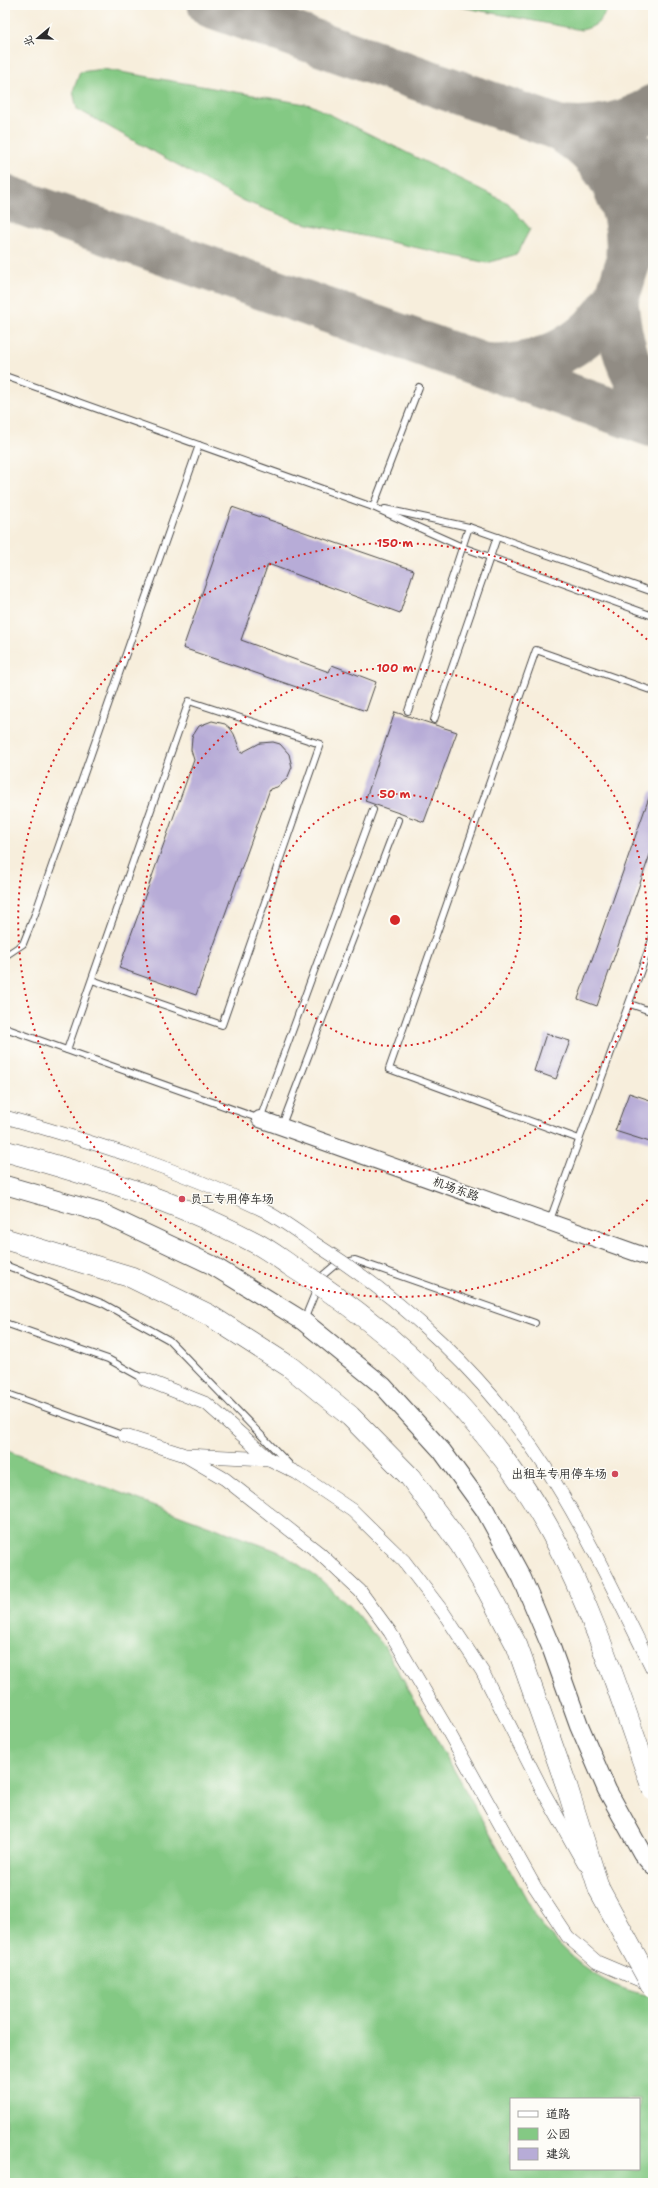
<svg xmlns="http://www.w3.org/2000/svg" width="658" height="2188" font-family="'Shantell Sans','LXGW WenKai TC',sans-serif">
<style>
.green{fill:#84c984;stroke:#587a58;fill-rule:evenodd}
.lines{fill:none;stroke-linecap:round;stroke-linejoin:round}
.taxiway{stroke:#918c84;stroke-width:45}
.building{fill:#b7acd7}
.service-casing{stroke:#4a4846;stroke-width:8}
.minor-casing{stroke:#4a4846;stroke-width:14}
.tertiary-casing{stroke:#4a4846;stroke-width:18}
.secondary-casing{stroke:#4a4846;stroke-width:20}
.trunk-casing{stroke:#4a4846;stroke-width:22}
.service{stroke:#fff;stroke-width:6}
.minor{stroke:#fff;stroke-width:13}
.tertiary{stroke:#fff;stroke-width:16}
.secondary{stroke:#fff;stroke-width:18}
.trunk{stroke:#fff;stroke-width:21}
.minor-bridge-casing{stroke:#4a4846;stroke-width:14;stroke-linecap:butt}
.trunk-bridge-casing{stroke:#4a4846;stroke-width:22;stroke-linecap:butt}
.minor-bridge{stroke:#fff;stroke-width:13}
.trunk-bridge{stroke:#fff;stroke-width:21}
.ring{fill:none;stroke:#d62828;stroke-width:2;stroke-dasharray:2 4}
.poi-dot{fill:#d1495b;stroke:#fdfcf7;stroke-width:1.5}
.labels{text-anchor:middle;stroke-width:3;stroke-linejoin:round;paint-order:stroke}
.street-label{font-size:12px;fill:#2b2b2b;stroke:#fdfcf7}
.poi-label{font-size:12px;fill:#2b2b2b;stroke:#fdfcf7;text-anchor:start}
.centre{fill:#d62828;stroke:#fdfcf7;stroke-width:2}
.ring-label{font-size:12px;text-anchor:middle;font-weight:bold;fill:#d62828;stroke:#fdfcf7;stroke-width:3;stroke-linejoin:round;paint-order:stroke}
</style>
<rect width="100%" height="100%" fill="#fdfcf7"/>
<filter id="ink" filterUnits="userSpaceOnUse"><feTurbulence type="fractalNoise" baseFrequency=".025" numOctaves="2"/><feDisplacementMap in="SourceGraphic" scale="8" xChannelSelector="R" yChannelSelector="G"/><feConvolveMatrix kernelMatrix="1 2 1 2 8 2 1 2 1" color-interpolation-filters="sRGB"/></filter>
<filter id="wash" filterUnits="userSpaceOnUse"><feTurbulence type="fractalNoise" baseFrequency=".012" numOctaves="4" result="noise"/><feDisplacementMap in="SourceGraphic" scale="16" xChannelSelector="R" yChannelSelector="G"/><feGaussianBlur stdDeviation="0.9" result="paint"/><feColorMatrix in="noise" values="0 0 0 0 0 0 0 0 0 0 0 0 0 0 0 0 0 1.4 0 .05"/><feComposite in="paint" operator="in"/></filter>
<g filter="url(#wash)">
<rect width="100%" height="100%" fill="#f7eedc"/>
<g class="green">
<path d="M451,5H608C603,20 597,27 581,30Z"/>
<path d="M103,69L311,105L508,203L530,229L517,254L487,263L299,222L239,199L77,109L73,91L80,72Z"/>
<path d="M5,1450L280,1552L321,1580L354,1611L384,1646L542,1926C574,1963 603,1988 653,1996V2183H5ZM511,2099H639V2169H511Z"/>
</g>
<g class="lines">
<g class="taxiway">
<path d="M210,5L653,161"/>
<path d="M568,128C597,130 629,124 653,107"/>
<path d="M569,135C609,161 631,206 628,254"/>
<path d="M5,197L653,425"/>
<path d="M616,299C618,338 628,374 653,406"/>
<path d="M490,367C543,367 587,346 615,300C621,290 623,276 627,266C636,241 644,216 653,191"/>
</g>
</g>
<g id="blocks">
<g class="building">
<path d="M232,507L414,570L400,613L268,564L241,640L329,672L332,665L376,682L366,711L183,648Z"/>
<path d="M395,712L457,732L424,822L365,801Z"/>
<path d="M212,721L225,724L230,728L234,734L241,753L260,743L273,742L280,744L289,754L292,767L287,779L277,787L270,789L196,995L119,968L194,760L191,750L192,737L199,726Z"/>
<path d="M651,792H653V846L597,1006L578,999Z"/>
<path d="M546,1034L570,1041L556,1079L534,1071Z"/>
<path d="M629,1093L653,1101V1143L615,1131Z"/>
</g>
</g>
</g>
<g filter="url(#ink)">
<use href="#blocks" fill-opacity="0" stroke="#4a4846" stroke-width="1"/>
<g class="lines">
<g class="service-casing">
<g id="service">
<path d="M5,376L373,507L462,547L653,616"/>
<path d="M373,507L419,387"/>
<path d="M385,509L469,527L653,592"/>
<path d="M408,711L469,527"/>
<path d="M434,720L497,537"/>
<path d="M5,956L23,944L35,914L199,445"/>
<path d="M630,1004L653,1012"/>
<path d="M5,1028L260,1119L373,810"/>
<path d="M67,1050L189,701L320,744L222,1025L92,980"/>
<path d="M282,1125L398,820"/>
<path d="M579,1139L389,1069L536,650L653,691"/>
<path d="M550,1220L653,937"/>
<path d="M5,1265L104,1304L169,1340L289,1464"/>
<path d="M304,1320L322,1276L335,1265L355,1260L535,1323"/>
<path d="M5,1323L108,1359L144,1379"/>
<path d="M5,1393L125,1436"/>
</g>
</g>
<g class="minor-casing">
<g id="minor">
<path d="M144,1379L207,1404L269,1459L297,1473L353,1511L404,1561L443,1612L482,1671L543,1791L584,1864"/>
<path d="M125,1436L182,1454L225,1479L318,1552L360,1591L390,1632L443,1722L535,1887L568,1937L597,1962L642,1981L653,1983"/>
<path d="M185,1455L269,1459"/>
</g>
</g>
<g class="tertiary-casing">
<path id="tertiary" d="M260,1119L653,1259"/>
</g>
<g class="secondary-casing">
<path id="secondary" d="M5,1185L102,1213L212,1265L303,1321L383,1386L442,1451L485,1510L522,1578L551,1647L579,1725L607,1790L642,1853L653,1866"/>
</g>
<g class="trunk-casing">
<path id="trunk" d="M5,1239L131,1277L209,1315L290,1367L350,1416L410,1477L460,1544L489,1593L517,1646L567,1787L599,1889"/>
</g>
<use href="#service" class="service"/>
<use href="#minor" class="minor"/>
<use href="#tertiary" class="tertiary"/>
<use href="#secondary" class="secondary"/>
<use href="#trunk" class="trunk"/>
<g class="minor-bridge-casing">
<path id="minor-bridge" d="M5,1117C94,1142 182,1170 265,1211C282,1220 298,1232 314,1243C404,1300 485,1375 544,1465C586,1530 619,1601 653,1670"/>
</g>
<g class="trunk-bridge-casing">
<g id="trunk-bridge">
<path d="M5,1151C88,1174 174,1200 250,1240C265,1247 278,1257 291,1266C395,1331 493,1425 552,1534C596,1616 622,1703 653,1790"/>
<path d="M599,1889L653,1988"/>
</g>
</g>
<use href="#minor-bridge" class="minor-bridge"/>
<use href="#trunk-bridge" class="trunk-bridge"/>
</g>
</g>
<g class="ring">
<circle cx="395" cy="920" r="126"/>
<circle cx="395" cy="920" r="252"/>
<path d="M652 1196A377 377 0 1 1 652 644"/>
</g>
<g class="poi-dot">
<circle cx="182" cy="1199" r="4"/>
<circle cx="615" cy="1474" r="4"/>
</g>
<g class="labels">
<g class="street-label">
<text transform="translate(456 1189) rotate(20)" y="4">机场东路</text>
</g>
<g class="poi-label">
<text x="190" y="1203">员工专用停车场</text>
<text x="607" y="1478" text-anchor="end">出租车专用停车场</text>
</g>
</g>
<circle cx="395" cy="920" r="6" class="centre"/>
<g class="ring-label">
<text x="395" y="547">150 m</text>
<text x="395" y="672">100 m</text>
<text x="395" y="798">50 m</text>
</g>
<rect width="658" height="2188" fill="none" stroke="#fdfcf7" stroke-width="20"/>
<rect x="510" y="2098" width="130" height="72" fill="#fdfcf7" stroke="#a9a8a5"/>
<rect x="518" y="2111" width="20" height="6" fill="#ffffff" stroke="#a9a8a5"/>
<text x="546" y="2118" font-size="12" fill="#2b2b2b">道路</text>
<rect x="518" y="2128" width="20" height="12" fill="#84c984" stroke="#a9a8a5"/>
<text x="546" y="2138" font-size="12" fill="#2b2b2b">公园</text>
<rect x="518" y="2148" width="20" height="12" fill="#b7acd7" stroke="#a9a8a5"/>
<text x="546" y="2158" font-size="12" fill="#2b2b2b">建筑</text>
<g transform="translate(38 38) rotate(251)" stroke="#fdfcf7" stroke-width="3" paint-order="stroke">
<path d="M0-3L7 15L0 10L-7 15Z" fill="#2b2b2b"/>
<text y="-6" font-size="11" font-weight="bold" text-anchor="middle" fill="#2b2b2b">北</text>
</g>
</svg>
